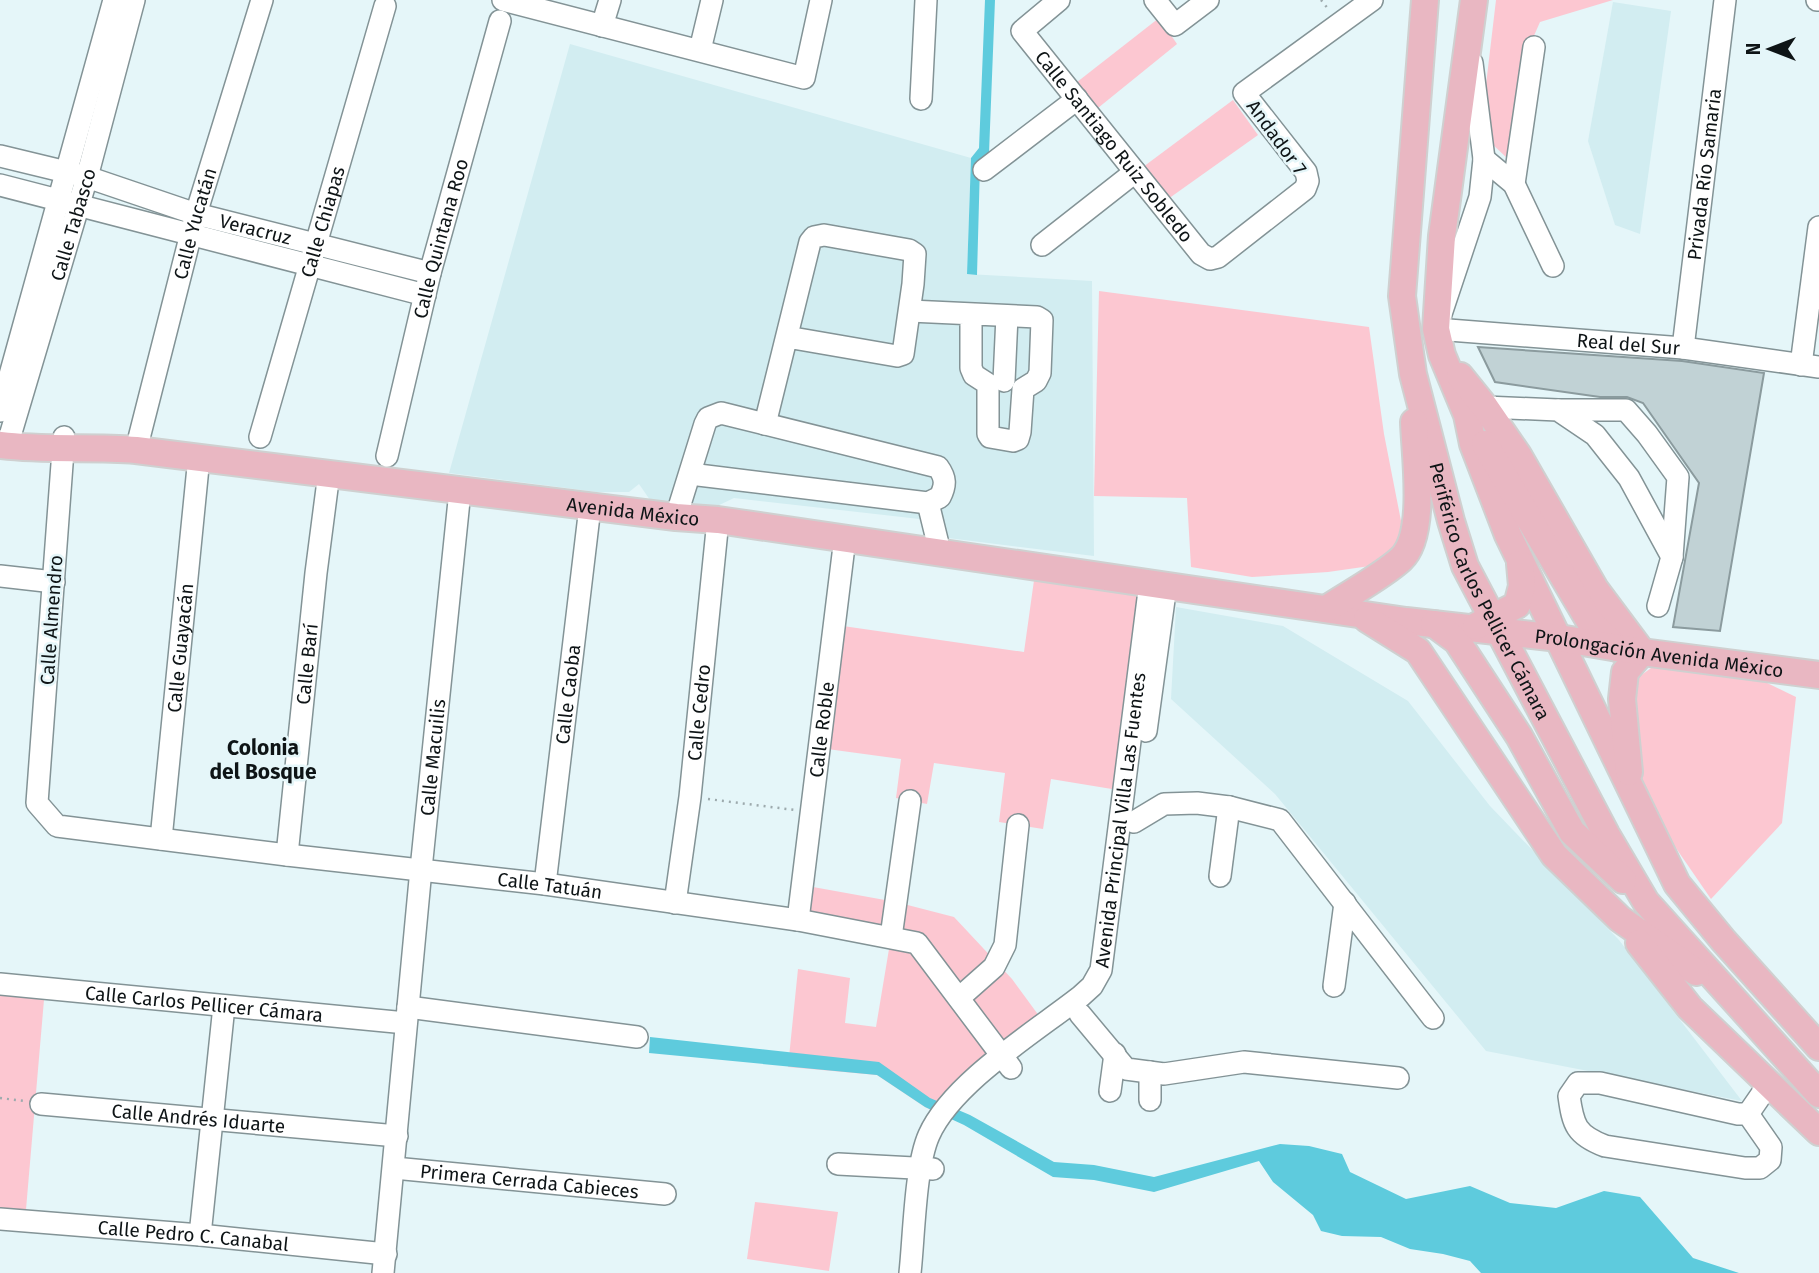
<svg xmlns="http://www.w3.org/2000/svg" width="1819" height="1273" font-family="'Fira Sans',sans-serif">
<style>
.built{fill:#d2edf1}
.green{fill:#fcc7d1}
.water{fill:#5ecbdd}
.building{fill:#c1d2d5;stroke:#8b9b9e;stroke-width:2}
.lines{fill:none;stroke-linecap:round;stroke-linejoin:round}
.minor-casing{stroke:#839396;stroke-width:24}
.major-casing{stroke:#cfd0d0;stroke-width:30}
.path{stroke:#9daaad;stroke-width:2.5;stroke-dasharray:2 5;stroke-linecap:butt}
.minor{stroke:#fff;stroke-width:21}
.major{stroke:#e9b7c2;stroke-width:26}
.labels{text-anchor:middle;stroke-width:5;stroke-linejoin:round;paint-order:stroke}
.street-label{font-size:19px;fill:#0e1416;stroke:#e5f6f9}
.neighbourhood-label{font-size:21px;font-weight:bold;fill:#0e1416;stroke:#e5f6f9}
</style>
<rect width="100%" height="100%" fill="#e5f6f9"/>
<g class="built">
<path d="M1613,2L1671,11L1640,234L1615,225L1588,141Z"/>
<path d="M570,44L971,158L967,274L1092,281L1094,556L948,538L937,521L734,498L713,508L650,500L639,484L629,492H597L449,473Z"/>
<path d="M1176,607L1283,626L1408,701L1490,806L1619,940L1742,1101L1486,1051L1275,794L1171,699Z"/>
</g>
<g class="green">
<path d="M1496,0H1613L1540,22L1533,38L1508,159L1489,141L1483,110Z"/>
<path d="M1159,18L1177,44L1093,112L1072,86Z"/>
<path d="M1233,100L1258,135L1161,204L1139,170Z"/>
<path d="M1099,291L1369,327L1384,434L1402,526L1398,546L1377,565L1328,572L1252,577L1191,567L1187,498L1094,496Z"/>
<path d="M1036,566L1150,583L1124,791L1051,779L1043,829L999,822L1005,773L934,763L927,804L896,798L901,759L820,748L836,625L1024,652Z"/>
<path d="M1658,663L1761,680L1796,697L1782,823L1711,899L1658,822L1642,786L1631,697L1636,679Z"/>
<path d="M802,885L896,902L954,917L1012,979L1045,1024L941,1115L925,1107L877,1075L788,1067L798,969L850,978L845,1023L876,1027L891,937L798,920Z"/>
<path d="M0,984L45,988L25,1221L0,1219Z"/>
<path d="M755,1202L838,1212L829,1271L747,1259Z"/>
</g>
<g class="water">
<path d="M985,0H995L989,153L980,165L977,275L967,274L971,158L979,148Z"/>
<path d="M650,1037L879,1062L930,1098L970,1115L1054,1162L1094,1165L1154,1177L1280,1144L1309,1146L1342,1154L1350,1172L1406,1199L1470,1186L1510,1203L1556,1208L1604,1191L1640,1197L1693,1258L1739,1273H1481L1470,1261L1443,1254L1410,1249L1381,1237L1342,1236L1321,1231L1313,1215L1273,1182L1259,1161L1154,1192L1094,1180L1053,1177L964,1125L925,1107L877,1075L649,1053Z"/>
</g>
<path class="building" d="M1478,347L1682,361L1764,373L1720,631L1673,627L1699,483L1643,403L1627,397H1600L1495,382Z"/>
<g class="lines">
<g class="minor-casing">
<g id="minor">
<path d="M503,0L804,78L821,0"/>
<path id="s1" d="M1059,0L1022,31L1201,254L1210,259L1218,257L1305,189L1308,181L1306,172L1244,93L1372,0"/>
<path d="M1155,0L1175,25L1208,0"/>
<path d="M1817,0H1819"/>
<path d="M602,26L610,0"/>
<path d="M700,50L712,0"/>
<path id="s2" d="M1472,63L1484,159L1480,197L1436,329L1683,348L1819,367"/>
<path d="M921,99L926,0"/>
<path id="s3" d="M0,156L87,177L196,214L430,273"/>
<path d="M1484,159L1514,184L1553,266"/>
<path d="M984,170L1077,99"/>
<path d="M1514,184L1534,47"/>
<path d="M0,185L425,295"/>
<path d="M1042,245L1135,172"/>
<path d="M910,311L1037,317L1042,320L1040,373L1036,381L1023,389L1020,432L1018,439L1013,441L990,437L988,434V384L974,375L971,368V315"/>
<path id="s4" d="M1683,348L1725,0"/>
<path d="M1801,365L1819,227"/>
<path d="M1004,381L1007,316"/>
<path d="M1485,407L1558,410L1595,435L1629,478L1672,557L1658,606"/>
<path d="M1558,410H1626L1647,434L1678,477L1672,557"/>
<path d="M0,411L114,0"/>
<path d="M765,424L810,242L814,237L824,235L909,250L915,254L913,284L903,354L897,356L787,337"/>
<path id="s5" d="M64,437L37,803L57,826L287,855L545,884L798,920L917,943L1011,1068"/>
<path id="s6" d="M260,437L385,6"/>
<path id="s7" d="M7,446L87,177L134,0"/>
<path id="s8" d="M136,450L196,214L262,0"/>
<path id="s9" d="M387,456L430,273L500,21"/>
<path d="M928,503L940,552"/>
<path d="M676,517L705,424L708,418L721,413L938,467C946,478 946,485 940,497L928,503L690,474"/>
<path d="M0,576L54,582"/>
<path d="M1146,731L1166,585"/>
<path d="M1134,822L1164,804L1197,803L1229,807L1280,820L1433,1018"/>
<path id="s10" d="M161,839L199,457"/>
<path id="s11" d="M287,855L316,573L329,473"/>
<path d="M1220,876L1229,807"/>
<path id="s12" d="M545,884L590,507"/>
<path id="s13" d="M675,903L690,797L718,520"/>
<path id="s14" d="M798,920L845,538"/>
<path d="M891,937L910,801"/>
<path id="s15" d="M0,984L406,1023"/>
<path d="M1334,986L1345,903"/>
<path d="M959,998L994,967L1005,945L1018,825"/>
<path d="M408,1007L637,1037"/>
<path d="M1080,1014L1126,1069L1164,1074L1244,1062L1398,1078"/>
<path d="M1150,1072V1100"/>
<path d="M1578,1083H1600L1738,1114H1748L1771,1147L1770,1160L1760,1168H1745L1605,1146C1576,1135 1573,1125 1569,1096Z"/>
<path d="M1110,1091L1115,1054"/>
<path id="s16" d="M41,1104L397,1136"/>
<path d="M1748,1114L1768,1085"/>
<path d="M838,1164L933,1169"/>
<path id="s17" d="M394,1168L665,1194"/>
<path id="s18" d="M0,1219L200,1235L386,1254"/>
<path d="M200,1235L224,1006"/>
<path id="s19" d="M383,1273L421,869L460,491"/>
<path id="s20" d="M910,1273C914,1237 915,1166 929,1135C952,1083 1035,1032 1081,996L1092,986L1101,970L1150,583"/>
</g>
</g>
<g class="major-casing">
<g id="major">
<path id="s21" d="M1425,0L1402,296L1413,374L1451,521L1465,566L1606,834L1646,902L1819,1094"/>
<path d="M1474,0L1442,236L1436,329L1442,355L1467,415L1473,444L1508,535L1677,884L1723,940L1819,1047"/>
<path d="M1460,376L1485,407L1518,455L1595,589L1642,652L1625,672L1622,699L1629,772"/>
<path d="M1485,444L1590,622L1617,648"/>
<path id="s22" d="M0,445C46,451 91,446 136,450L676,517L718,520L1406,621L1559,638L1642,652L1819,675"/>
<path d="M1328,608C1349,594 1384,575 1401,559C1427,535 1415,456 1414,422"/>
<path d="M1367,619L1418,651L1554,855L1620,919L1696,972"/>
<path d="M1434,624L1457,641L1519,736L1572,832L1623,880"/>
<path d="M1476,626L1517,605L1522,586L1520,564"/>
<path d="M1639,943L1690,1008L1819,1132"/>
</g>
</g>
<g class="path">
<path d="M1321,0L1329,10"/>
<path d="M708,799L795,810"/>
<path d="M0,1098L24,1101"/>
</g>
<use href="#minor" class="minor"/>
<use href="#major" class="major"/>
</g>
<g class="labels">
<g class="street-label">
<text transform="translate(1277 137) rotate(54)" y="7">Andador 7</text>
<text dy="7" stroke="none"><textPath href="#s1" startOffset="196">Calle Santiago Ruiz Sobledo</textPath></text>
<text dy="7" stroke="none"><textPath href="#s4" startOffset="175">Privada Río Samaria</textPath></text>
<text dy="7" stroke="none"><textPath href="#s6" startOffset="224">Calle Chiapas</textPath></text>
<text dy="7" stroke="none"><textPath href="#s7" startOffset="231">Calle Tabasco</textPath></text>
<text dy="7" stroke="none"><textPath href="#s8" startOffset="234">Calle Yucatán</textPath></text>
<text dy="7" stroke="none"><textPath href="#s3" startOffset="266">Veracruz</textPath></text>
<text dy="7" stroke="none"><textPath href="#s9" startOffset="224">Calle Quintana Roo</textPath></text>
<text dy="7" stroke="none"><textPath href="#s2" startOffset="467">Real del Sur</textPath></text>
<text dy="7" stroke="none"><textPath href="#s22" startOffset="637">Avenida México</textPath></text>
<text dy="7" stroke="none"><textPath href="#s21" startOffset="607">Periférico Carlos Pellicer Cámara</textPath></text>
<text transform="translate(51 620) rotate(-86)" y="7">Calle Almendro</text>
<text dy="7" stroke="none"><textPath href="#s10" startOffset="192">Calle Guayacán</textPath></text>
<text dy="7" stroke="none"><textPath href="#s22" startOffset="1673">Prolongación Avenida México</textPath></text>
<text dy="7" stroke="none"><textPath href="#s11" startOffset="192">Calle Barí</textPath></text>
<text dy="7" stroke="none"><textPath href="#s12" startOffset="191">Calle Caoba</textPath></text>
<text dy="7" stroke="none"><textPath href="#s13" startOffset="192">Calle Cedro</textPath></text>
<text dy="7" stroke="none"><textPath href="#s14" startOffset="192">Calle Roble</textPath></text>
<text dy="7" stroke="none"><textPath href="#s19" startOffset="518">Calle Macuilis</textPath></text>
<text dy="7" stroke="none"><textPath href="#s20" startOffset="532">Avenida Principal Villa Las Fuentes</textPath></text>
<text dy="7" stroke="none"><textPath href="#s5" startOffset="894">Calle Tatuán</textPath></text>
<text dy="7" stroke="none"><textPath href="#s15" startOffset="205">Calle Carlos Pellicer Cámara</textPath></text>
<text dy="7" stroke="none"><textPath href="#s16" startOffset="158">Calle Andrés Iduarte</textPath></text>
<text dy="7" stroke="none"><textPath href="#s17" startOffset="136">Primera Cerrada Cabieces</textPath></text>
<text dy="7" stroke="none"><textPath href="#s18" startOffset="194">Calle Pedro C. Canabal</textPath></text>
</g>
<g class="neighbourhood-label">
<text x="263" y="755">Colonia<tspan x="263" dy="24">del Bosque</tspan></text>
</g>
</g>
<g transform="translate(1770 49) rotate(270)" stroke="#e5f6f9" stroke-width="5" paint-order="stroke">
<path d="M0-5L12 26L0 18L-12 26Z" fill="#0e1416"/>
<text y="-10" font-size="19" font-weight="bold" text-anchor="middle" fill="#0e1416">N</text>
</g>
</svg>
